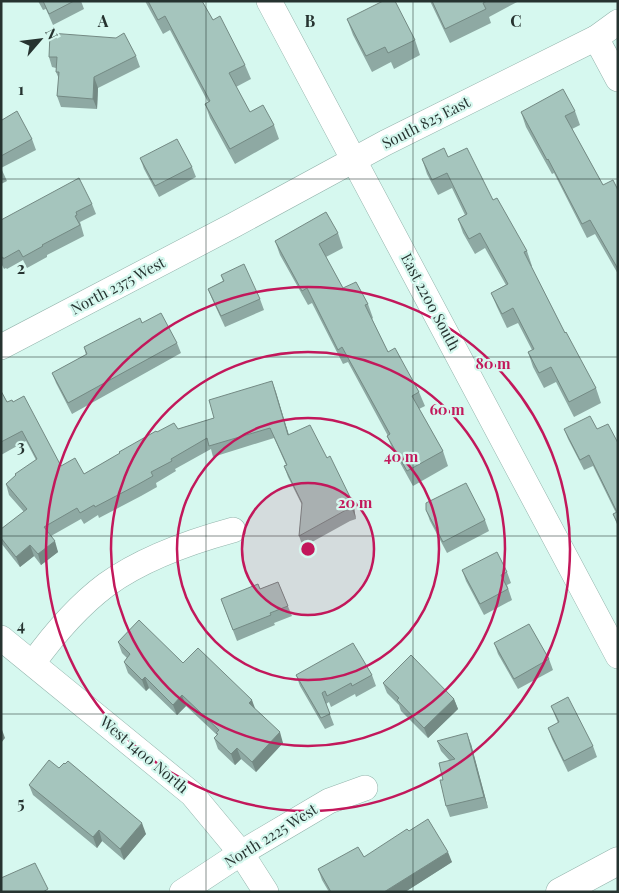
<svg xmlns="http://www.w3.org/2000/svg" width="619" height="893" font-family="'Playfair Display',serif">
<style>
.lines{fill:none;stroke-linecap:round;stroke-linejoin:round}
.minor-casing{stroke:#93b4ac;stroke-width:26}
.tertiary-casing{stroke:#93b4ac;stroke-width:29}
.minor{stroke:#fff;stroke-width:25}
.tertiary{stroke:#fff;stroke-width:28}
.wall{fill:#8ea9a3}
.shaded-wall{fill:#748a84}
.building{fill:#a5c5bd;stroke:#748a84}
.grid{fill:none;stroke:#263330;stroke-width:1;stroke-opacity:0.55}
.ring{fill:none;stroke:#c2185b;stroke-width:2.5}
.labels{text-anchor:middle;stroke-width:4.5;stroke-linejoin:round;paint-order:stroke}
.street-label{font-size:15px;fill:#263330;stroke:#d6f8ef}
.grid-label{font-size:16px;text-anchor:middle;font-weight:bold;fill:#263330;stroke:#d6f8ef;stroke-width:4.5;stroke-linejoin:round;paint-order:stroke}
.centre{fill:#c2185b;stroke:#d6f8ef;stroke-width:2.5}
.ring-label{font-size:15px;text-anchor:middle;font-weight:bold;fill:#c2185b;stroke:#d6f8ef;stroke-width:4.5;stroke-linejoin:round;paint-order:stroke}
</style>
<rect width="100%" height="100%" fill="#d6f8ef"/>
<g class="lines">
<g class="minor-casing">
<g id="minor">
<path d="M269,1L618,656"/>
<path d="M596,38L618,79"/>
<path d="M1,347L234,225L385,143L596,38L618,22"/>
<path d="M1,638L192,794L241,853L266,892"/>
<path d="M33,663C54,634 78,606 106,585C143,558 189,542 233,530"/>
<path d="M182,892L241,853L329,801L365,788"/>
</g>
</g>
<g class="tertiary-casing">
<path id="tertiary" d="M560,892L618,861"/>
</g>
<use href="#minor" class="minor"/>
<use href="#tertiary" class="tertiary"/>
</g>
<g class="wall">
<path d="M38,1H81L84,9L53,25L46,9L43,10Z"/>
<path d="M145,1H202L213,20L245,65L251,79L236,87L250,112L274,125L279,139L235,164L210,118L205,104L208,102L170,30L163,34Z"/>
<path d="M430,1H519L489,17L491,23L450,43Z"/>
<path d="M347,19L415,40L420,55L394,69L391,62L372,72L353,35Z"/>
<path d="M136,56L140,67L98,88L97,109L61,107L57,96L59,79L56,72V68L52,67L49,57Z"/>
<path d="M575,111L580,125L572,129L603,185L618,190V274L595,234L587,238L554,173L552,174L526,127L521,112Z"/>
<path d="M1,119L32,139L36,150L1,168L7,181L1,184Z"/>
<path d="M448,157L493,200L527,251L532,266H531L565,333L596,388L601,403L574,417L556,382L544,388L533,367L528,352L532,350L518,323L507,328L497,307L491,293L506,285L485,248L475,254L463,233L458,219L465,215L452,188L438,195L427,174L422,159Z"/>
<path d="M140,158L192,167L196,177L159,197L144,169Z"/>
<path d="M92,204L96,214L80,222L84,236L47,255V257L27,268L23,260L7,269L6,268L4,269L1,263V220Z"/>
<path d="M338,233L343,248L326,257L343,288L368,304L373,318L372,319L388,352L419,392L425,406L419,409L443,451L448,466L413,486L393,450L387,436H388L348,362L343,364L312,303L308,305L280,255L275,241Z"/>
<path d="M221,275L260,299L264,310L225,327L212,299L208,289L223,281Z"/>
<path d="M142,323L177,343L181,353L72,414L56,383L52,373L86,355L84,347Z"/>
<path d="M272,381L289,435L327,458L350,497L354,508L356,519L350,521L303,547L299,536L302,505L288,477L284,466L286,465L274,438L213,457L211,449L175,469L176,471L156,483L157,487L141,496L99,518L98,515L84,524L81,519L51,536L58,552L41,565L34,556L20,567L1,543V529L24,512L9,495L6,484L36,460L26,441L1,455V391L7,402L61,466L84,474L157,432L178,429L214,418Z"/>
<path d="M564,429H597L618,443V527L613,514L616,513L593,466L584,470L568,439Z"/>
<path d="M426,510L485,520L489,531L447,553L430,521Z"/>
<path d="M462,570L507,572L511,583L507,585L512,600L484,615L466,581Z"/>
<path d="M278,582L292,616L274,623L275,625L237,641L221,599L260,589Z"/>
<path d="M118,642L183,663L255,709L283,743L256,772L241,759L235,765L218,749L214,738L217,735L216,734L186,706L177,715L149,688L146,691L128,673L124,662L127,658L122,653Z"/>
<path d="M494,643L549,659L553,670L518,689L498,654Z"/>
<path d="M296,675H372L376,686L356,697L355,694L331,707L329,702L326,704L334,725L325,729L300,686Z"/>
<path d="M383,683L454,699L458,709L428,738L401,711L399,705L387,693Z"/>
<path d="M551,706L593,746L597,757L568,772L552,739L548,728L558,723Z"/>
<path d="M437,741L471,744L488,808L450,817L446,806L443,780L450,761L441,751Z"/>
<path d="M59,768L146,834L124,860L102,841L97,848L33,795L29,785Z"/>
<path d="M409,831L452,862L405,892H329L322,880L318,869L364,857Z"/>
</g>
<g class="shaded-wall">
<path d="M94,77L98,88L97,109L93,99Z"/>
<path d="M272,381L276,392L292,446L288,435Z"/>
<path d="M350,497L354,508L356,519L352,509Z"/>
<path d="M55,541L58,552L41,565L38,554Z"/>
<path d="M30,545L34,556L20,567L16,557Z"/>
<path d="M145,677L149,688L146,691L142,680Z"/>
<path d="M182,695L186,706L177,715L173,705Z"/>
<path d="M454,699L458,709L428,738L424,728Z"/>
<path d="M252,700L256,711L249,703Z"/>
<path d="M1,727L5,738L1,743Z"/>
<path d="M280,732L283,743L256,772L252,762Z"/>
<path d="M467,733L471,744L488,808L484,797Z"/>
<path d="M237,748L241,759L235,765L231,754Z"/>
<path d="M142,823L146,834L124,860L120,849Z"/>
<path d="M99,830L102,841L97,848L93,837Z"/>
<path d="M448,852L452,862L405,892H384Z"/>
</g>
<g class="building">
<path d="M43,1H74L49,14Z"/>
<path d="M148,1H202L213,20L220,16L245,65L229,73L250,112L263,105L274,125L230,149L205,104L210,101L165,16L158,20Z"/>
<path d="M383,1H395L415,40L388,53L385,47L366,56L347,19Z"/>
<path d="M432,1H487L483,3L486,9L445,29Z"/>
<path d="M50,33L116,38L124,33L136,56L94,77L93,99L57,96L59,72H56L57,57H49Z"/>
<path d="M563,89L575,111L565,116L603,185L613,180L618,190V269L590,220L582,224L548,159L547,160L521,112Z"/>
<path d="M17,111L32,139L1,156V119L2,120Z"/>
<path d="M177,139L192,167L155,186L140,158Z"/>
<path d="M444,148L448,157L467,148L493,200L497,198L527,251L524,252L565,333L566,332L596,388L569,402L551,367L539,373L528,352L534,349L513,308L502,314L491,293L508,284L480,233L469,239L458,219L467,214L447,173L432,180L422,159Z"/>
<path d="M79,178L92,204L76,212L77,215L75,216L80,225L42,245L43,246L23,257L19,250L3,259V257L1,258V220Z"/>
<path d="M326,212L338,233L319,244L343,288L356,282L368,304L365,305L388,352L395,348L419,392L412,396L443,451L407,471L387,436L390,434L342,347L338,350L307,288L302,291L275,241Z"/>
<path d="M244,264L260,299L221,316L208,289L224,281L221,275Z"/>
<path d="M161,313L177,343L68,403L52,373L87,354L84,347L136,320L140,318L142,323Z"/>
<path d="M272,381L288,435L310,425L327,458L330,456L350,497L352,509L346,510L299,536L302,503L284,466L287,465L270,428L209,446L207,438L171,459L172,461L151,472L153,476L137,485L95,507L94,505L80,513L77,508L44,527L55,541L38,554L30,545L16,557L1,538V529L27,509L6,484L16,475L15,474L37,459L22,431L1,442V391L7,402L12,400L13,402L24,396L61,466L75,458L84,474L120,453L119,452L156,431L157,432L174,423L178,429L214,418L209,400Z"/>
<path d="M590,416L597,429L608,424L618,443V524L613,514L617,512L589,455L580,460L564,429Z"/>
<path d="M466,483L485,520L443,542L426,510V503Z"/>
<path d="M497,552L507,572L501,575L508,589L480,604L462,570Z"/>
<path d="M278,582L288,606L270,613L271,615L233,630L221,599L258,584L260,589Z"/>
<path d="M139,620L183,663L198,648L252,700L249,703L280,732L252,762L237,748L231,754L214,738L218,734L216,733L219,730L182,695L173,705L145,677L142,680L124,662L130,654L118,642Z"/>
<path d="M529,624L549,659L514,679L494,643Z"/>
<path d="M353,643L372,675L352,686L351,683L327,696L325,691L322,693L330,714L321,718L296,675Z"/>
<path d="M411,655L454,699L424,728L397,700L399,698L383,683Z"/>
<path d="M568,697L593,746L564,761L548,728L559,722L551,706Z"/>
<path d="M467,733L484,797L446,806L440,780H443L439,763L455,759L437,741Z"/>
<path d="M49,760L59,768L64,763L65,764L68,761L142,823L120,849L99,830L93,837L29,785Z"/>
<path d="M428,819L448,852L384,892H331L318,869L358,847L364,857L407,829L409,831Z"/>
<path d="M35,863L48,889L43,892H1V878Z"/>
</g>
<path class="grid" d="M206,1V892M413,1V892M1,179H618M1,357H618M1,536H618M1,714H618"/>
<circle cx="308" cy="549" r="66" fill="#c2185b" fill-opacity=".12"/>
<g class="ring">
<circle cx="308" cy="549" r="66"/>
<circle cx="308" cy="549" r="131"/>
<circle cx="308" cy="549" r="197"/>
<circle cx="308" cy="549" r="262"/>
</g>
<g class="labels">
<g class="street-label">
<text transform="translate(426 123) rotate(-27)" y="5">South 825 East</text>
<text transform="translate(118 286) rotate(-28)" y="5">North 2375 West</text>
<text transform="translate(430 302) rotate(62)" y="5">East 2200 South</text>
<text transform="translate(144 755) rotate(40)" y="5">West 1400 North</text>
<text transform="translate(271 836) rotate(-32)" y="5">North 2225 West</text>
</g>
</g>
<g class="grid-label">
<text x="103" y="27">A</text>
<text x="310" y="27">B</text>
<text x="516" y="27">C</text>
<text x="21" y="95">1</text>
<text x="21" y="274">2</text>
<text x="21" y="452">3</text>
<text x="21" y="631">4</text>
<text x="21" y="809">5</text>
</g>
<circle cx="308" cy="549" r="8" class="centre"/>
<g class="ring-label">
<text x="493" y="369">80 m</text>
<text x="447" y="415">60 m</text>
<text x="401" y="462">40 m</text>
<text x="355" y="508">20 m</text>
</g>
<rect width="619" height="893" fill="none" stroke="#263330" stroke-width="5"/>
<g transform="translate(40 40) rotate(62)" stroke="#d6f8ef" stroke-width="4" paint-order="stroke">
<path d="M0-4L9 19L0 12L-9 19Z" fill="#263330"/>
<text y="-8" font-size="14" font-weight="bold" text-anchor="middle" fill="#263330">N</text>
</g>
</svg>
